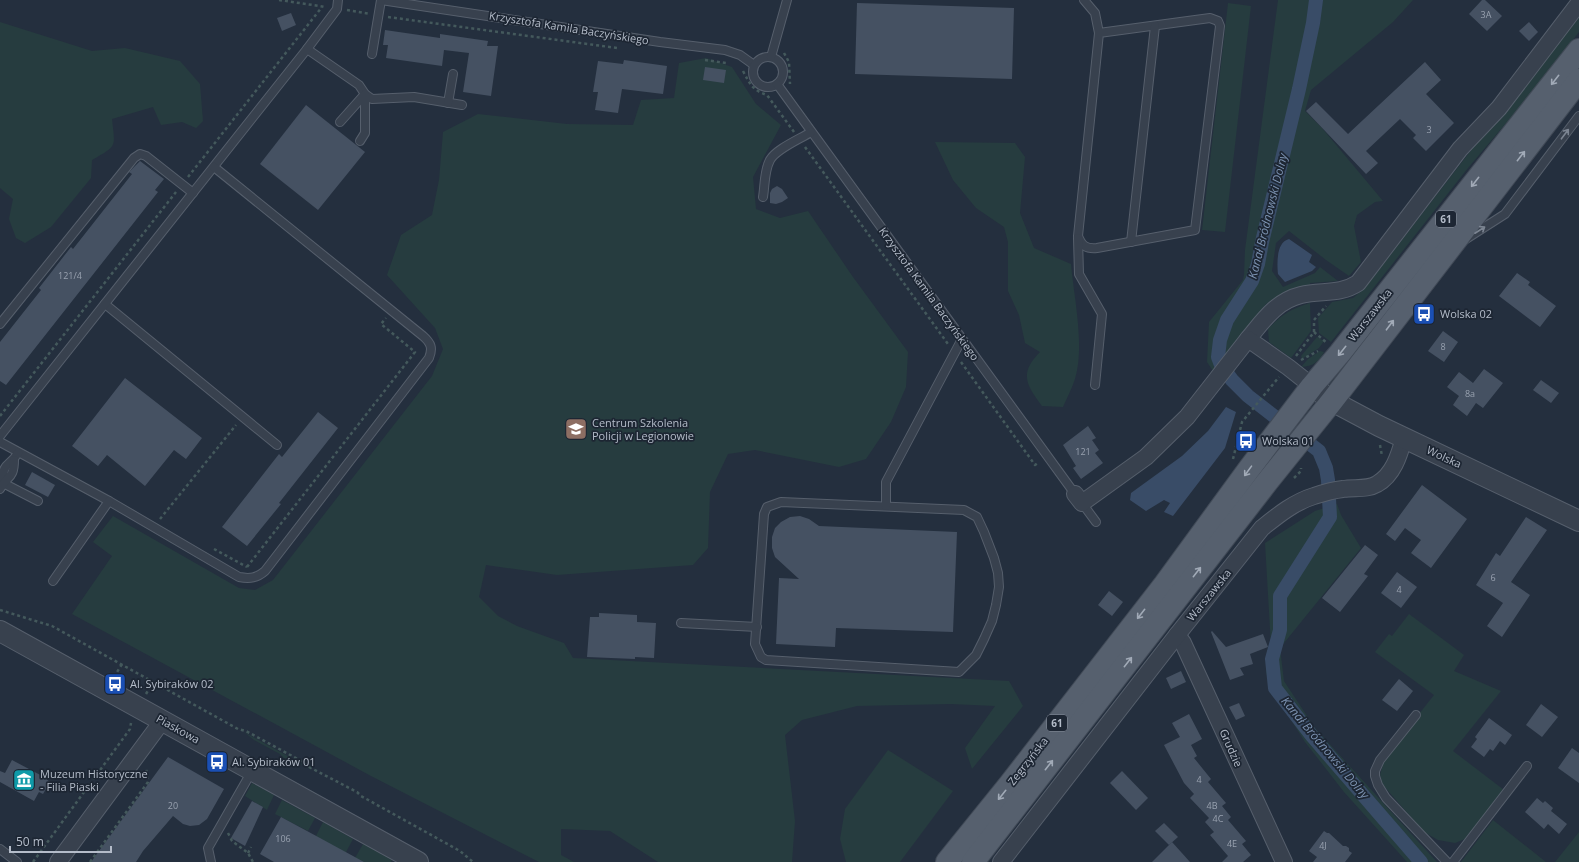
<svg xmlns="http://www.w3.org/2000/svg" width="1579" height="862" font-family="'Open Sans',sans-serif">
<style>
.green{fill:#263c3f}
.water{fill:#394c67}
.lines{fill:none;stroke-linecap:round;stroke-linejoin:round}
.canal{stroke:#394c67;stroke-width:14}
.building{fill:#455162}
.service-casing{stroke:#565f6c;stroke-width:10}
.minor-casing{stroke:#565f6c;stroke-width:18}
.tertiary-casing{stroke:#565f6c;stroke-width:22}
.primary-casing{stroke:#414a57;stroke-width:24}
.path{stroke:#44595c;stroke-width:2.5;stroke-dasharray:3 3;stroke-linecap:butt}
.service{stroke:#38414e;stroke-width:8}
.minor{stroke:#38414e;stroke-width:16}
.tertiary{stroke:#38414e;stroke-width:20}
.primary{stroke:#56606e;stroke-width:22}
.oneway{stroke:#a1aab7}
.oneway2{stroke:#7c8592}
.labels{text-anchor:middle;stroke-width:3.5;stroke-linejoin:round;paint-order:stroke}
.number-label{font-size:9px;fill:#98a1af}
.shield{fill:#1d2633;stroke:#878f9c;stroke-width:1}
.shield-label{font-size:10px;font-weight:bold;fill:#b4bcc9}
.street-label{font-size:11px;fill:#b4bcc9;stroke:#1d2633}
.poi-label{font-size:11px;fill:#b4bcc9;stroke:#1d2633;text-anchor:start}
.water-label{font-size:12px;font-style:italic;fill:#7c92b1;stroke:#1d2633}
</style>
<rect width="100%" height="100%" fill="#242f3e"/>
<g class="green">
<path d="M1278,0H1413L1393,22L1311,90L1305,111L1322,128L1383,201L1375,202L1357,215L1354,226L1361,262L1349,276L1326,260L1289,231L1276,243L1272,271L1283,287L1315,273L1320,267L1338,281L1310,283V286L1299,288L1280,295L1266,304L1213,371L1207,362L1209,322L1243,280L1244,275L1245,250Z"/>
<path d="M1228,3L1251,6L1225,232L1202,230Z"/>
<path d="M1579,17V32L1531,94L1468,168L1331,342L1319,333L1318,318L1332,302L1353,298L1365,288L1472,149L1504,113Z"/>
<path d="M0,22L92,51L125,48L180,61L200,84L203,121L196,128L182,122L161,125L153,107L112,119C115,148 118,145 92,160L91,178L51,227L25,243L16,238L9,219L13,199L0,188Z"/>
<path d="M706,58L732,67L756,104L781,125L753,177L756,209L780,218L808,211L853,277L908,352L906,387L891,422L866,459L839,467L755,450L728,454L710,492L708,548L693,565L557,575L486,565L479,597L498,616L517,626L564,643L573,658L1009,681L1023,706L972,769L965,748L995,706L951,704L857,706L802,720L785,735L795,821L792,862H658L610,831L561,829V855L574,862H539L371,776L72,614L112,556L93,542L113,516L239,588L255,590L273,580L432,376L443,349L435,328L387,275L401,235L432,215L439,180L443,132L478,114L567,124L633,125L641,100L674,98L679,63Z"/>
<path d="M935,142L1015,143L1025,157L1020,213L1034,248L1071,264C1074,298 1085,346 1075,379C1072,388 1067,398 1063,407L1042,406C1026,385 1019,373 1040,352L1025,343L1019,315L1008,291V242L1004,227L976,208L953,180Z"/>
<path d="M1310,303L1311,331L1291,358L1269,342L1268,329C1282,314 1291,309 1310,303Z"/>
<path d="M1317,337L1324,341L1319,348L1302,359L1301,356Z"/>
<path d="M1320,351L1324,352C1318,363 1313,366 1301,367L1308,359Z"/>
<path d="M1337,504L1341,515L1361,548L1280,648L1284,681L1315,728L1437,862H1407L1344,792L1305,742L1270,687L1266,672L1268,647L1271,646L1265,543L1315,511Z"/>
<path d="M1409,614L1464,655L1454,671L1501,691L1453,751L1504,790L1465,839L1455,843L1438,840L1424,832L1382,784L1380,775L1385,757L1434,695L1375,652L1389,634L1392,636Z"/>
<path d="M244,732L304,765L288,762L280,754L254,740Z"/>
<path d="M888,750L953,791L900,862H846L840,839L845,809Z"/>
<path d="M252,783L274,795L267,810L245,796Z"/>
<path d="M282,800L315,818L308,831L275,814Z"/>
<path d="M1493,820L1546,862H1461Z"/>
<path d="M323,822L353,839L345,854L316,836Z"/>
<path d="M1579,832V862H1555Z"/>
<path d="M363,844L392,860L391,862H364L355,858Z"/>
</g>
<g class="water">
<path d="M1289,239L1312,255L1309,262L1316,267L1312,271L1285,282L1278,274C1277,264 1276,242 1289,239Z"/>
<path d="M1226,407L1236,412L1225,448L1173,516L1164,512L1170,503L1164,500L1146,511L1130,500L1131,493L1182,456L1208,431Z"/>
</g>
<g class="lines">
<path class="canal" d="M1316,0L1313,23L1299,89L1262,242L1258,264L1252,281L1227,320L1220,340L1218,357L1221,365L1232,380L1248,396L1319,451L1326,468L1328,480L1330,517L1280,596V630L1272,659L1275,688L1312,736L1421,862"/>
</g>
<g class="building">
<path d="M1482,0H1485L1502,16L1487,31L1469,14Z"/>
<path d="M857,3L1014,8L1012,79L855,74Z"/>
<path d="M291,13L296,25L282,31L277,18Z"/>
<path d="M1529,22L1538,32L1529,41L1519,31Z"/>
<path d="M385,30L440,38V34L488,41L487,46H498L491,96L463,92L469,53L444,50L442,66L386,58L388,45H383Z"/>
<path d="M624,60L667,66L663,94L622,89L618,113L595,110L598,92H593L598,61L623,64Z"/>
<path d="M1425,62L1441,80L1426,94L1454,123L1426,151L1413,138L1416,135L1400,119L1366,151L1378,163L1366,174L1306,111L1316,102L1348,134Z"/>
<path d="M705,67L726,70L724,83L703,80Z"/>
<path d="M306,105L365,152L318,210L260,164Z"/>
<path d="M140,161L164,179L155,190L158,192L6,385L0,381V342L41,290L39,288L71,247L73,249L132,174L129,172Z"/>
<path d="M777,186L782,189L788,198L782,202L776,204L770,203V193L772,189Z"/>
<path d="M1517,273L1530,282L1528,285L1556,306L1540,327L1499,296Z"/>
<path d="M1443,331L1458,342L1444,362L1428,351Z"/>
<path d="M1484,369L1503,383L1483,408L1476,403L1467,416L1453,405L1459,396L1447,387L1459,372L1473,383Z"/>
<path d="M125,378L202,438L186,459L174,450L145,486L107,455L98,466L72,446Z"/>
<path d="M1541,380L1559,393L1551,403L1533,390Z"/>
<path d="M318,412L338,428L279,503L281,504L247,546L222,527L279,454L282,457Z"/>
<path d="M1088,426L1096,438L1092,440L1099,450L1095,453L1103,463L1081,479L1073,468L1076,466L1063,445Z"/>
<path d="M32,472L55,485L48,497L25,485Z"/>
<path d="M1422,485L1467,519L1431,568L1411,553L1421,540L1405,528L1395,541L1386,534Z"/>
<path d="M800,516L809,519L819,526L957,532L953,632L836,628L835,647L776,644L779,578L799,579L775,557L772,548V537L775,528L781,522L790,517Z"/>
<path d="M1526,517L1547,530L1511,582L1530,595L1502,637L1487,626L1503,603L1476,585L1496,553L1500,556Z"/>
<path d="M1365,545L1378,555L1364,574L1368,576L1340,612L1322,598Z"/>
<path d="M1397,572L1417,587L1401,608L1381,593Z"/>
<path d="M1109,591L1123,602L1112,616L1098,605Z"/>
<path d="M599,613L637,615V622L656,623L654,658L635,657V659L587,657L590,617H599Z"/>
<path d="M1212,631L1226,647L1263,634L1268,647L1250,654L1253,664L1240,668L1244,675L1230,680L1211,632Z"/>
<path d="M1181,671L1186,682L1171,689L1166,678Z"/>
<path d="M1399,679L1413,691L1397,711L1382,700Z"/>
<path d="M1239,703L1245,716L1236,720L1229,707Z"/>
<path d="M1541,704L1558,717L1542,737L1526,725Z"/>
<path d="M1189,714L1202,739L1191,745L1197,756L1194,758L1211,779L1208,782L1226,803L1222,806L1231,817L1228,820L1246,841L1242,844L1251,855L1243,862H1222L1228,856L1210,835L1214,832L1205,822L1209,818L1190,798L1194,794L1184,783L1164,745L1180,737L1172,723Z"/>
<path d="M1489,718L1512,735L1505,745L1500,741L1493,751L1490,749L1484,757L1471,747L1477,739L1475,737Z"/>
<path d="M1572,748L1579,753V783L1558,768Z"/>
<path d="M168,757L224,789L207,819L199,825L190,826L183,824L173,816L143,851L136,862H91Z"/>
<path d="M12,760L46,778V779L50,782L43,794L39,792L34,801L0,782V771L5,773Z"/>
<path d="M1122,771L1148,798L1136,810L1110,783Z"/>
<path d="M1537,798L1543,803L1545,801L1553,808L1551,811L1567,824L1559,834L1548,824L1544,829L1525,812Z"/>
<path d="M252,801L263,807L245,846L231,838Z"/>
<path d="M281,817L320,838L364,862H274L260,854Z"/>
<path d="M1164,823L1178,837L1169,845L1155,831Z"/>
<path d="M1324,831L1327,833H1329L1343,846H1346L1349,848V851L1352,853L1345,862H1313L1317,857L1309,851Z"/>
<path d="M1172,842L1190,862H1152Z"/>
</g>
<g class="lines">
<g class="service-casing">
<g id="service">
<path d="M381,0L660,42L725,50L740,55L754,65"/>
<path d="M1084,0L1095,13L1099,33L1078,236C1082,246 1086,249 1097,248L1195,230L1220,26L1218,21L1210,18L1099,33"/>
<path d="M307,49L359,85L365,94L372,99L414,97L462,105"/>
<path d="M372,54L381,0"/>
<circle cx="768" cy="72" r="15"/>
<path d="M771,57L787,0"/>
<path d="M777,84L1075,494"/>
<path d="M448,103L453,74"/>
<path d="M340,122L365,94V133L360,141"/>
<path d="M763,197C765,185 764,171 770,160C776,149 800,139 811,132"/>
<path d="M1078,238L1079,274L1102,314L1095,385"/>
<path d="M1466,239L1505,214L1579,116"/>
<path d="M1131,242L1155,26"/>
<path d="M105,304L277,445"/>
<path d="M0,324L134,158L140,154L146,156L193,193"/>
<path d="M0,436L307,49L337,9L338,0"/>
<path d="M0,442L109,501L239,577C250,579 257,578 265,571L429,358C433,348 431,343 423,336L214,167"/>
<path d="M3,483L38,501"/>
<path d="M3,483C2,461 9,468 18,453"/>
<path d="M0,489C7,475 14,480 14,460"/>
<path d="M781,502L964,510L977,517L984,532L994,558L998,573L999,587L996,605L992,621L984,639L976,655L959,672L766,660L761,657L755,644L764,514L767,507Z"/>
<path d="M1082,503L1096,522"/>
<path d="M886,506V482L962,339"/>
<path d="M53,581L109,501"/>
<path d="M681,623L757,627"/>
<path d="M1416,715L1380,760L1375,771V776L1378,785L1386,798L1447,862"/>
<path d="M0,849L17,862"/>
<path d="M211,862L208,848L252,771"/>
<path d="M1453,862L1527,766"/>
</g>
</g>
<g class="minor-casing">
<g id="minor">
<path d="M1248,339C1263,321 1276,301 1301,295C1321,290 1340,295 1358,283L1460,149L1499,108L1579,3"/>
<path d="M1075,494L1082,503L1146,457L1187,417L1248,339L1288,367L1312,386"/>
<path d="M1177,635L1183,643L1284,862"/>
<path d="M58,862L163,720"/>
<path d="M1001,862L1177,635L1262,528C1277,516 1294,502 1314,496C1323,493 1334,490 1343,489C1354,487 1367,490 1377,484C1393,475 1399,456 1404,438"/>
</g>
</g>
<g class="tertiary-casing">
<g id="tertiary">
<path d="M1312,386L1332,401L1379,426L1579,521"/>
<path d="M0,631L418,862"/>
</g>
</g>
<g class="primary-casing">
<g id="primary">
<path d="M947,862L1010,784L1165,584L1249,469L1312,386L1340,353L1579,50"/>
<path d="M973,862L1267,482L1332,401L1579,80"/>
</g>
</g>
<g class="path">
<path d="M279,0L326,7"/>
<path d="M347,10L370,14"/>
<path d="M388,17L617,48"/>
<path d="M784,53L789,62L790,84"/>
<path d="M705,60L726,63"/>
<path d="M743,71C750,84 752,90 767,95L794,132"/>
<path d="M805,147L948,344"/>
<path d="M188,177L322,7"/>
<path d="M1314,332L1327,343"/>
<path d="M1296,356L1314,332V320L1326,306"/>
<path d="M1301,360L1318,351"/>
<path d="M961,362L1035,465L1039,462"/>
<path d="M0,416L176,192"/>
<path d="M1380,445L1382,456"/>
<path d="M1233,459L1242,422L1279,377"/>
<path d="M1294,478L1301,471V468"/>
<path d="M160,519L236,425"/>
<path d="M214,549L247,567"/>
<path d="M247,567L415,352L381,324L386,318"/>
<path d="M0,610L52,626L238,729L246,731L305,763L309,767L357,792L361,796L460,851L473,862"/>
<path d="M114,677L122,664"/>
<path d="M146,694L153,682"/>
<path d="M228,833L232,841L248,853L253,862"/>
<path d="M248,853L251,847"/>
<path d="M33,862L130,729L131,723"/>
<path d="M90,862L148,782L146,768"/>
</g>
<use href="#service" class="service"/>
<use href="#minor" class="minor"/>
<use href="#tertiary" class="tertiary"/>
<use href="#primary" class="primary"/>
</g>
<defs><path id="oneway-shaft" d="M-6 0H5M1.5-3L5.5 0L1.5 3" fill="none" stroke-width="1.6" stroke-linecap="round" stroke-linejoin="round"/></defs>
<g class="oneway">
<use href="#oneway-shaft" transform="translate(1555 80) rotate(128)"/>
<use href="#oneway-shaft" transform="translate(1521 156) rotate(-52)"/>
<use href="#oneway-shaft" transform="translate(1475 182) rotate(128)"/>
<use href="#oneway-shaft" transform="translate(1390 325) rotate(-53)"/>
<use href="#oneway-shaft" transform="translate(1342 351) rotate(129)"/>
<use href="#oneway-shaft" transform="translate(1248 471) rotate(126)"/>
<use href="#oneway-shaft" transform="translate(1197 572) rotate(-52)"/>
<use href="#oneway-shaft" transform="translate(1141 614) rotate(128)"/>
<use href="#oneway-shaft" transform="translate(1128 662) rotate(-52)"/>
<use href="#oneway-shaft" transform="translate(1049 765) rotate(-52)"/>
<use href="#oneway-shaft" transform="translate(1002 795) rotate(129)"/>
</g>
<g class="oneway2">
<use href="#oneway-shaft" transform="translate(1565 134) rotate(-53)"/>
<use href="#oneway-shaft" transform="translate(1480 230) rotate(-33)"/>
</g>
<defs>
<g id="bus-square" transform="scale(1.15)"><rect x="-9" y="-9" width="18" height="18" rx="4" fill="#1a4fb4" stroke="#1d2633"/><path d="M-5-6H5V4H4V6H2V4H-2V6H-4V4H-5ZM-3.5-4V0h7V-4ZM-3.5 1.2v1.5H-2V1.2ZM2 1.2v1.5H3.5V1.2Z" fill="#fff"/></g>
<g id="university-square" transform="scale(1.15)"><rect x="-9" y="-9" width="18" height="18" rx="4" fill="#8d6e63" stroke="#1d2633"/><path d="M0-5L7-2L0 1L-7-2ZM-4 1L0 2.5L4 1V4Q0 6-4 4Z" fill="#fff"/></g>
<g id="museum-square" transform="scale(1.15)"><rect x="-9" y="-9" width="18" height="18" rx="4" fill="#0f9aa8" stroke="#1d2633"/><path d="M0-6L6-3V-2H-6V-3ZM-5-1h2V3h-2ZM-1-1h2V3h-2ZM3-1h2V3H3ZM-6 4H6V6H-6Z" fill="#fff"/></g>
</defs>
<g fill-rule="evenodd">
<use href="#bus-square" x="1424" y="314"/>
<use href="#university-square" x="576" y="429"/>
<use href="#bus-square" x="1246" y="441"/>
<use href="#bus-square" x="115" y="684"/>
<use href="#bus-square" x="217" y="762"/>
<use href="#museum-square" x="24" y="780"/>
</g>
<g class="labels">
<g class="number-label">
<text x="1486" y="18">3A</text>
<text x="1429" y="133">3</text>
<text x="70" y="279">121/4</text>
<text x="1443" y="350">8</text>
<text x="1470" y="397">8a</text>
<text x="1083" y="455">121</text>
<text x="1493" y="581">6</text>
<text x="1399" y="593">4</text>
<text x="1199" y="783">4</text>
<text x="173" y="809">20</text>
<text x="1212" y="809">4B</text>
<text x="1218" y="822">4C</text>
<text x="283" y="842">106</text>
<text x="1232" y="847">4E</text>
<text x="1323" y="849">4J</text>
</g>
<g class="shield">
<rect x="1436" y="211" width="20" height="16" rx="3"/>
<rect x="1047" y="715" width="20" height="16" rx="3"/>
</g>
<g class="shield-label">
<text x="1446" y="223">61</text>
<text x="1057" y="727">61</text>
</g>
<g class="street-label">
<text transform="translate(569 28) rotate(9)" y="4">Krzysztofa Kamila Baczyńskiego</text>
<text transform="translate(929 294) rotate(54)" y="4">Krzysztofa Kamila Baczyńskiego</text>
<text transform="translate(1370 315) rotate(-52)" y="4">Warszawska</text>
<text transform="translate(1444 457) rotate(25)" y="4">Wolska</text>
<text transform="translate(1209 595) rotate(-51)" y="4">Warszawska</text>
<text transform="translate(178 729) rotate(29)" y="4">Piaskowa</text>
<text transform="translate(1231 748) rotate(66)" y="4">Grudzie</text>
<text transform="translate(1028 761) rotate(-52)" y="4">Zegrzyńska</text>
</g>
<g class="poi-label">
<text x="1440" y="318">Wolska 02</text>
<text x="592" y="427">Centrum Szkolenia<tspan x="592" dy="13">Policji w Legionowie</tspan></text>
<text x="1262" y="445">Wolska 01</text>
<text x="130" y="688">Al. Sybiraków 02</text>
<text x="232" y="766">Al. Sybiraków 01</text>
<text x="40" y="778">Muzeum Historyczne<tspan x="40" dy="13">- Filia Piaski</tspan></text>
</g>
<g class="water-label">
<text transform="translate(1268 216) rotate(-76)" y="4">Kanał Bródnowski Dolny</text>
<text transform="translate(1325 748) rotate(50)" y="4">Kanał Bródnowski Dolny</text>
</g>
</g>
<path d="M10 846v6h101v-6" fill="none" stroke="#b4bcc9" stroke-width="2"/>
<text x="16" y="846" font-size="12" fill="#b4bcc9" stroke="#1d2633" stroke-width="3" paint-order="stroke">50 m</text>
</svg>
